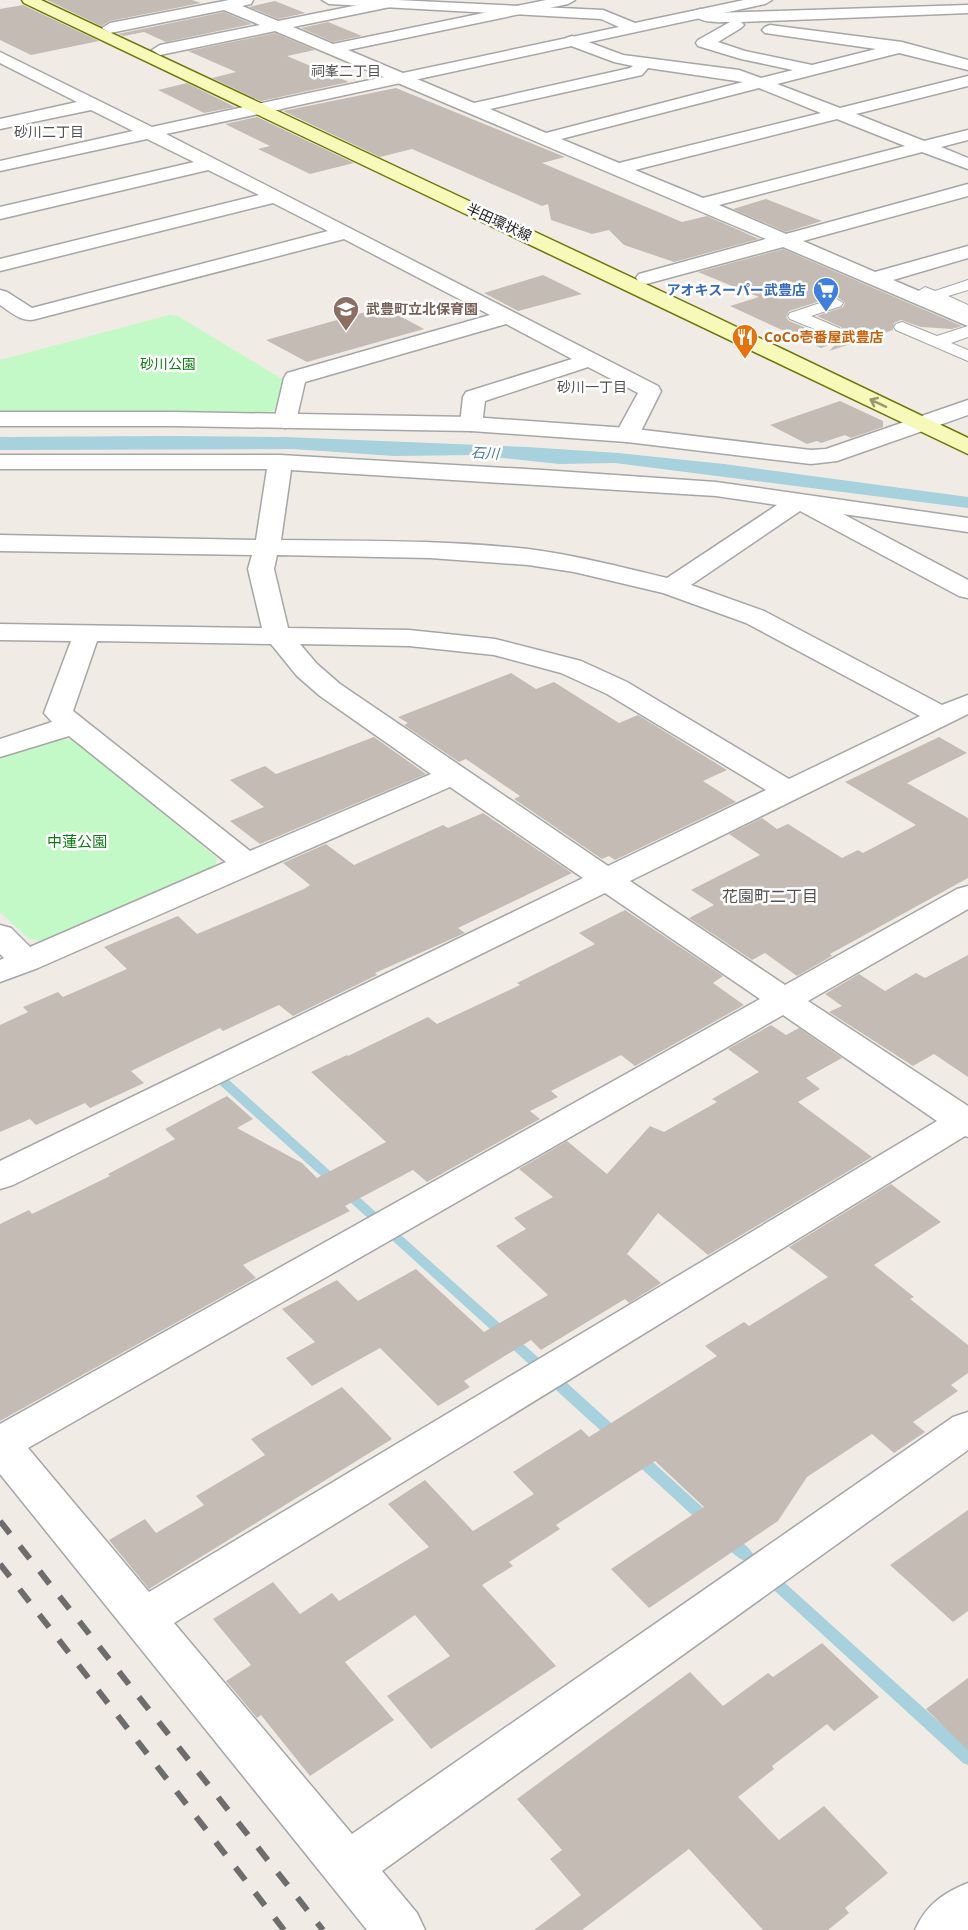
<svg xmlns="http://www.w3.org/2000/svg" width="968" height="1930" font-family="'Noto Sans','Noto Sans JP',sans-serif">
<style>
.park{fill:#c3f9c6}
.water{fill:#a6d1dd}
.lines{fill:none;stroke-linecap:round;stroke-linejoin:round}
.stream{fill:#a6d1dd;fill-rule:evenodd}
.building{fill:#c4bbb4;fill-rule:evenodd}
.pedestrian-casing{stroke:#a6a6a6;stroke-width:2}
.minor-casing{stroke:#a6a6a6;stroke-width:3}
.tertiary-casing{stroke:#a6a6a6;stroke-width:3}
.secondary-casing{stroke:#6c7606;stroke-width:3}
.pedestrian{fill:#fff;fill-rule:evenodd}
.minor{fill:#fff;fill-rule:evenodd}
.tertiary{fill:#fff;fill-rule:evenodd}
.secondary{fill:#f7f9b9;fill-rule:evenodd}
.rail{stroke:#6d6d6d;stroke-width:6;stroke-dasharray:16 16;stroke-linecap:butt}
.oneway{stroke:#969774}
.labels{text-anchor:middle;stroke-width:5;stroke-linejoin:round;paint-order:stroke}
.far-neighbourhood-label{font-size:14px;fill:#525252;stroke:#fff}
.far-street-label{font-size:14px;fill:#1f1f1f;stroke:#fff}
.far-shop-label{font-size:14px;font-weight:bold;fill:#366cbe;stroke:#fff;text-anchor:end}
.far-education-label{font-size:14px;font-weight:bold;fill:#785e54;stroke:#fff;text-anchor:start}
.far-food-label{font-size:14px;font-weight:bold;fill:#c56008;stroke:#fff;text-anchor:start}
.far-park-label{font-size:14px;fill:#0c7d14;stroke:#fff}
.far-water-label{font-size:14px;font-style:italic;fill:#487aa6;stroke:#fff}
.park-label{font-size:15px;fill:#0c7d14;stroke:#fff}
.neighbourhood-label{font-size:16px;fill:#525252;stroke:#fff}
</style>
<rect width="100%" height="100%" fill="#f0ece5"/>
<g class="park">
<path d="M169,315L178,316L282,379L276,410L267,412L0,411V360Z"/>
<path d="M53,739L74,740L217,858L215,867L43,941L29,939L0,912V756Z"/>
</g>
<path class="water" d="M170,436L285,437L527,447L618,453L724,464L968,497V508L615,463L559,464L475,455L394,456L293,449L0,450V437Z"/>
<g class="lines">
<g class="stream">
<path d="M225,1079L229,1080L378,1214L380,1217L378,1220H370L221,1086L219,1083Z"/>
<path d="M398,1235L402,1236L540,1359L541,1362L540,1365L535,1367L530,1365L394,1242L392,1239L394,1236Z"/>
<path d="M562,1382L567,1383L620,1431L622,1435L620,1439L615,1440L610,1439L557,1391L555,1387L557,1383Z"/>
<path d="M637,1451L642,1452L713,1517L715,1521L713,1525L708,1527L703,1525L632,1460L630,1456L632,1452Z"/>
<path d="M728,1533C738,1537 750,1548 755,1557L753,1561C742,1565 726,1548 721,1539L723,1535Z"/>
<path d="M780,1581L785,1583L968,1748V1765L963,1763L775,1591L773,1587L775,1583Z"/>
</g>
</g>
<g class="building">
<path d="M47,0H192L201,3L110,21L101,26Z"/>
<path d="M275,1L305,13L278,19L249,7Z"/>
<path d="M23,5L99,41L31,55L0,40V9Z"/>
<path d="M224,12L252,24L166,42L144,32L124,36L118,34Z"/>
<path d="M328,22L362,36L333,42L301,28Z"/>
<path d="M275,33L315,50L287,56L349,82L261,101L212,78L236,72L188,51Z"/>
<path d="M187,83L235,107L204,113L158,90Z"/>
<path d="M396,88L565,157L542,163L682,222L707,216L759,239L674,262L624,245L609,230L592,234L551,220L548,204L542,206L412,149L380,157L283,111Z"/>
<path d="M257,117L354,163L310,174L258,149L270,146L225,124Z"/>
<path d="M766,199L822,221L786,232L733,209Z"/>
<path d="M783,249L962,326L952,329L921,327L901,320L894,323L893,330L829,351L838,342L821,348L730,306L759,297L698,272ZM836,296L845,303L843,307L817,316L841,327L843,332L839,336H826L789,321L786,317L789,311Z"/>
<path d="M543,275L582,294L518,311L484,293Z"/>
<path d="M383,307L424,329L307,362L266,340Z"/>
<path d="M840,401L883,421V427L851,438L845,435L821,443L817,441L807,444L770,425Z"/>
<path d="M511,673L536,689L554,682L619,723L638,715L727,770L703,781L736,802L615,860L609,856L602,859L514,799L520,796L466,759L459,762L404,725L408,723L398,717Z"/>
<path d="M374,737L426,774L260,844L230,821L264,807L230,780L265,766L276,774Z"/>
<path d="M939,737L967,753L907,783L968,818V878L830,954L832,956L797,976L765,953L752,960L689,918L714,905L691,890L760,855L729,834L762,818L777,829L788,824L842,858L858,850L863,853L916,825L845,782Z"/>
<path d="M483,813L572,873L458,928L465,933L375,973L377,975L293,1016L279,1005L223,1031L220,1028L131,1071L144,1083L90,1108L85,1103L36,1125L30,1119L0,1132V1025L28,1012L23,1007L58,992L63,997L127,969L104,947L178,916L197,934L304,889L310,885L283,863L326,844L354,865L443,825L448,828Z"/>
<path d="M625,910L723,976L713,983L744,1005L635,1066L621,1055L551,1091L558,1097L530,1111L540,1119L427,1182L413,1170L345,1206L350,1211L243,1265L256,1278L0,1421V1224L29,1210L32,1214L110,1176L108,1174L175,1139L165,1129L227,1096L253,1119L237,1128L302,1163L317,1178L386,1142L311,1072L347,1055L348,1056L428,1017L437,1024L520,985L517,983L595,944L579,933Z"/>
<path d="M968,955V1077L934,1054L913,1066L829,1012L842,1006L825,994L859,974L885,991L916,973L925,978Z"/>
<path d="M771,1025L786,1035L799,1028L842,1058L806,1078L820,1089L798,1102L872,1157L708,1255L658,1213L627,1254L661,1283L629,1303L625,1299L541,1350L531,1340L464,1381L470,1387L438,1406L380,1348L312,1386L286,1358L315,1342L282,1309L337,1280L358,1301L416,1269L484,1332L548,1295L496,1246L526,1229L514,1218L553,1197L519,1169L567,1141L607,1174L650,1126L664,1132L717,1102L712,1099L759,1072L728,1049Z"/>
<path d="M891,1184L941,1222L874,1265L914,1297L910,1299L968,1345V1373L951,1385L958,1391L913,1422L925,1432L894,1453L872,1434L807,1477L778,1521L649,1608L611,1569L704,1507L655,1461L556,1525L560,1529L509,1562L513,1566L482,1585L556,1666L431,1749L387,1696L450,1656L415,1615L345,1662L394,1720L310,1776L261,1715L257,1718L226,1681L251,1665L213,1619L273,1582L300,1614L332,1593L339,1601L429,1547L388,1504L425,1480L473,1531L534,1494L513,1472L581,1429L589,1437L717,1356L705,1346L744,1322L749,1326L828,1277L789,1247Z"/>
<path d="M342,1387L392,1439L149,1589L109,1540L145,1519L156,1533L204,1505L196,1496L265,1455L251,1439Z"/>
<path d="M968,1510V1611L953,1622L890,1565Z"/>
<path d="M822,1643L879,1697L834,1731L827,1724L772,1766L774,1769L738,1797L779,1840L824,1806L888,1873L845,1908L849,1913L828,1930H763L689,1849L582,1930H534L581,1895L550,1859L562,1850L517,1799L690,1672L723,1706L768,1673L773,1677Z"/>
<path d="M968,1678V1750L926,1709Z"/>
</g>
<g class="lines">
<g class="pedestrian-casing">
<g id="pedestrian">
<path d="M968,280V290L948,296L968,305V316L919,295L917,292L925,287L935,291Z"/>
<path d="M835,298L843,303L841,306L811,316L839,328L841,331L839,334H827L790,319L788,316L790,313Z"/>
<path d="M902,322L937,336L968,326V337L951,343L968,350V361L896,330L894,327L896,324Z"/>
</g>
</g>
<g class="minor-casing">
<g id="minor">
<path d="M229,0H253L251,4L242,6L278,21L383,0L390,1L392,4L390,7L293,27L333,44L546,0H575L568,4L348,50L474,103L630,68L633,66L614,62L566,44L564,41L566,38L572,36L623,55L739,70L761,78L793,70L741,59L698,46L696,43L698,40L730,22C717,22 703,24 692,14L695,11L700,9L713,13L968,5V13L741,22L744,25L741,28L718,42L745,51L812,65L876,49L765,33L762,30L765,27L770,25L902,42L968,60V70L899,53L777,84L840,108L968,76V86L856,114L924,141L968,130V140L941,147L968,158V169L922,152L719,205L786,234L968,184V196L803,241L875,272L968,246V258L893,280L968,312V326L783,247L646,284L639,282L636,278L639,274L766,239L275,31L160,55L152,50L160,45L260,25L224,10L110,33L102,28L110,23ZM648,68L743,82L546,133L490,109L642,75ZM759,88L821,113L619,163L561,139ZM837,119L905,146L703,198L635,170Z"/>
<path d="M0,52L152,127L276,100L282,101L284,105L282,109L166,134L658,386L661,391L639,435L635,440L627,442L619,440L615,435L638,393L588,367L485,401L482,424L479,429L471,431L463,429L460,424L463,397L466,392L572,359L506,324L305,382L296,421L293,426L285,428L277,426L274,421L284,378L287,373L490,315L344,239L36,319C22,323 12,313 0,305V290L7,292L32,308L328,231L273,203L0,271V259L259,195L208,170L0,219V207L194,162L147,139L0,171V161L133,131L91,110L0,129V119L77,102L0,63Z"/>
<path d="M0,455H280L542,470L716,482L968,518V532L843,514L968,580V598L959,596L800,511L691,585L764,611L942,705L968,695V714L630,881L785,985L957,889L968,886V909L808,1001L968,1106V1137L965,1136L174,1623L352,1834L953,1417L968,1412V1450L382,1871L417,1913L425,1930H367L0,1474V1424L760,999L605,893L13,1185L0,1189V1161L583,878L450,787L38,968L0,982V960L4,958L0,954V925L11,928L30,947L226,862L69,736L0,757V739L52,722L44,713L71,641L0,640V624L262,628L248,569L252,555L0,551V535L256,540L267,469H0ZM291,470L716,496L777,505L667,578C621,567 575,555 528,549C446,540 363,541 281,540ZM277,555L430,558L528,565L574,572L663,593L746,623L920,716L789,779L627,682L581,661L495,639L409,630L288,628L274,569ZM97,641L271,644L297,676L320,696L431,774L250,851L73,711ZM300,644L409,646L494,655L561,673L607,694L766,790L608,866L340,684L317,664ZM783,1015L937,1121L149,1592L28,1448Z"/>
</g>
</g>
<g class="tertiary-casing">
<g id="tertiary">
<path d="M322,0H397L603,10L635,23L744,0H772L765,4L276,110L270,109L268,105L276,100L619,27L601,19L329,4Z"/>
<path d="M968,400V415L837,461L811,464L627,442L471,431L174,426H0V412H174L471,417L627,428L811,450L826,449Z"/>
<path d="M968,1883V1930H915C926,1905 943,1893 968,1883Z"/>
</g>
</g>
<g class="secondary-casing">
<path id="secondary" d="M22,0H41L701,310L968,438V454L24,3Z"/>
</g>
<use href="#pedestrian" class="pedestrian"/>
<use href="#minor" class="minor"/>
<use href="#tertiary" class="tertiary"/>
<use href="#secondary" class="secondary"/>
<g class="rail">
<path d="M0,1521L323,1930"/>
<path d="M0,1564L284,1930"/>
</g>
</g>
<defs><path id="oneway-shaft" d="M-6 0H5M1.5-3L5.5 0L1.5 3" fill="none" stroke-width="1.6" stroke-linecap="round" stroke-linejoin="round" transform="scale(1.5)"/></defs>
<use class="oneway" href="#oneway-shaft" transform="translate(878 403) rotate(-155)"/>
<defs>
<g id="supermarket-pin" transform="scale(1.35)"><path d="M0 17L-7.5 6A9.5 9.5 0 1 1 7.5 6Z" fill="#3f7fe0" stroke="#fff"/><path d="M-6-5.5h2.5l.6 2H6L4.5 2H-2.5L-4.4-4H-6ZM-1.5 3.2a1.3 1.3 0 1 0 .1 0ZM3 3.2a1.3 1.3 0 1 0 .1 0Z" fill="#fff"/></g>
<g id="school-pin" transform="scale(1.35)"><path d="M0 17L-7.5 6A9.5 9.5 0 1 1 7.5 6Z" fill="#8d6e63" stroke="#fff"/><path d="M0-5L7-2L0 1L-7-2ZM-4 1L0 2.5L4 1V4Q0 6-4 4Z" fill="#fff"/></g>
<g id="restaurant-pin" transform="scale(1.35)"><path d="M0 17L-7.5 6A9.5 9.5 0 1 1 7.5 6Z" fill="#e8710a" stroke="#fff"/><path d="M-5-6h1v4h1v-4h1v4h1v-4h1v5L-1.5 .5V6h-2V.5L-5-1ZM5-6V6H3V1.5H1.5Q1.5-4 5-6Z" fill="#fff"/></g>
</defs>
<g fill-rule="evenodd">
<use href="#supermarket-pin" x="826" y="290"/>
<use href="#school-pin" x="346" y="309"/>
<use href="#restaurant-pin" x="745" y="337"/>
</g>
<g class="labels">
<g class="far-neighbourhood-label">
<text x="346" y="76">祠峯二丁目</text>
<text x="49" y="137">砂川二丁目</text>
<text x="592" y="392">砂川一丁目</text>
</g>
<g class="far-street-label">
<text transform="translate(499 222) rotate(25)" y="5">半田環状線</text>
</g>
<g class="far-shop-label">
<text x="806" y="295">アオキスーパー武豊店</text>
</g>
<g class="far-education-label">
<text x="366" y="314">武豊町立北保育園</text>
</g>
<g class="far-food-label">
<text x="764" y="342">CoCo壱番屋武豊店</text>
</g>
<g class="far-park-label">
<text x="168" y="369">砂川公園</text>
</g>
<g class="far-water-label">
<text transform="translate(485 453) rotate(3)" y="5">石川</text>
</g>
<g class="park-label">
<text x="77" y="847">中蓮公園</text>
</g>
<g class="neighbourhood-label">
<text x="770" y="902">花園町二丁目</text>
</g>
</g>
</svg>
